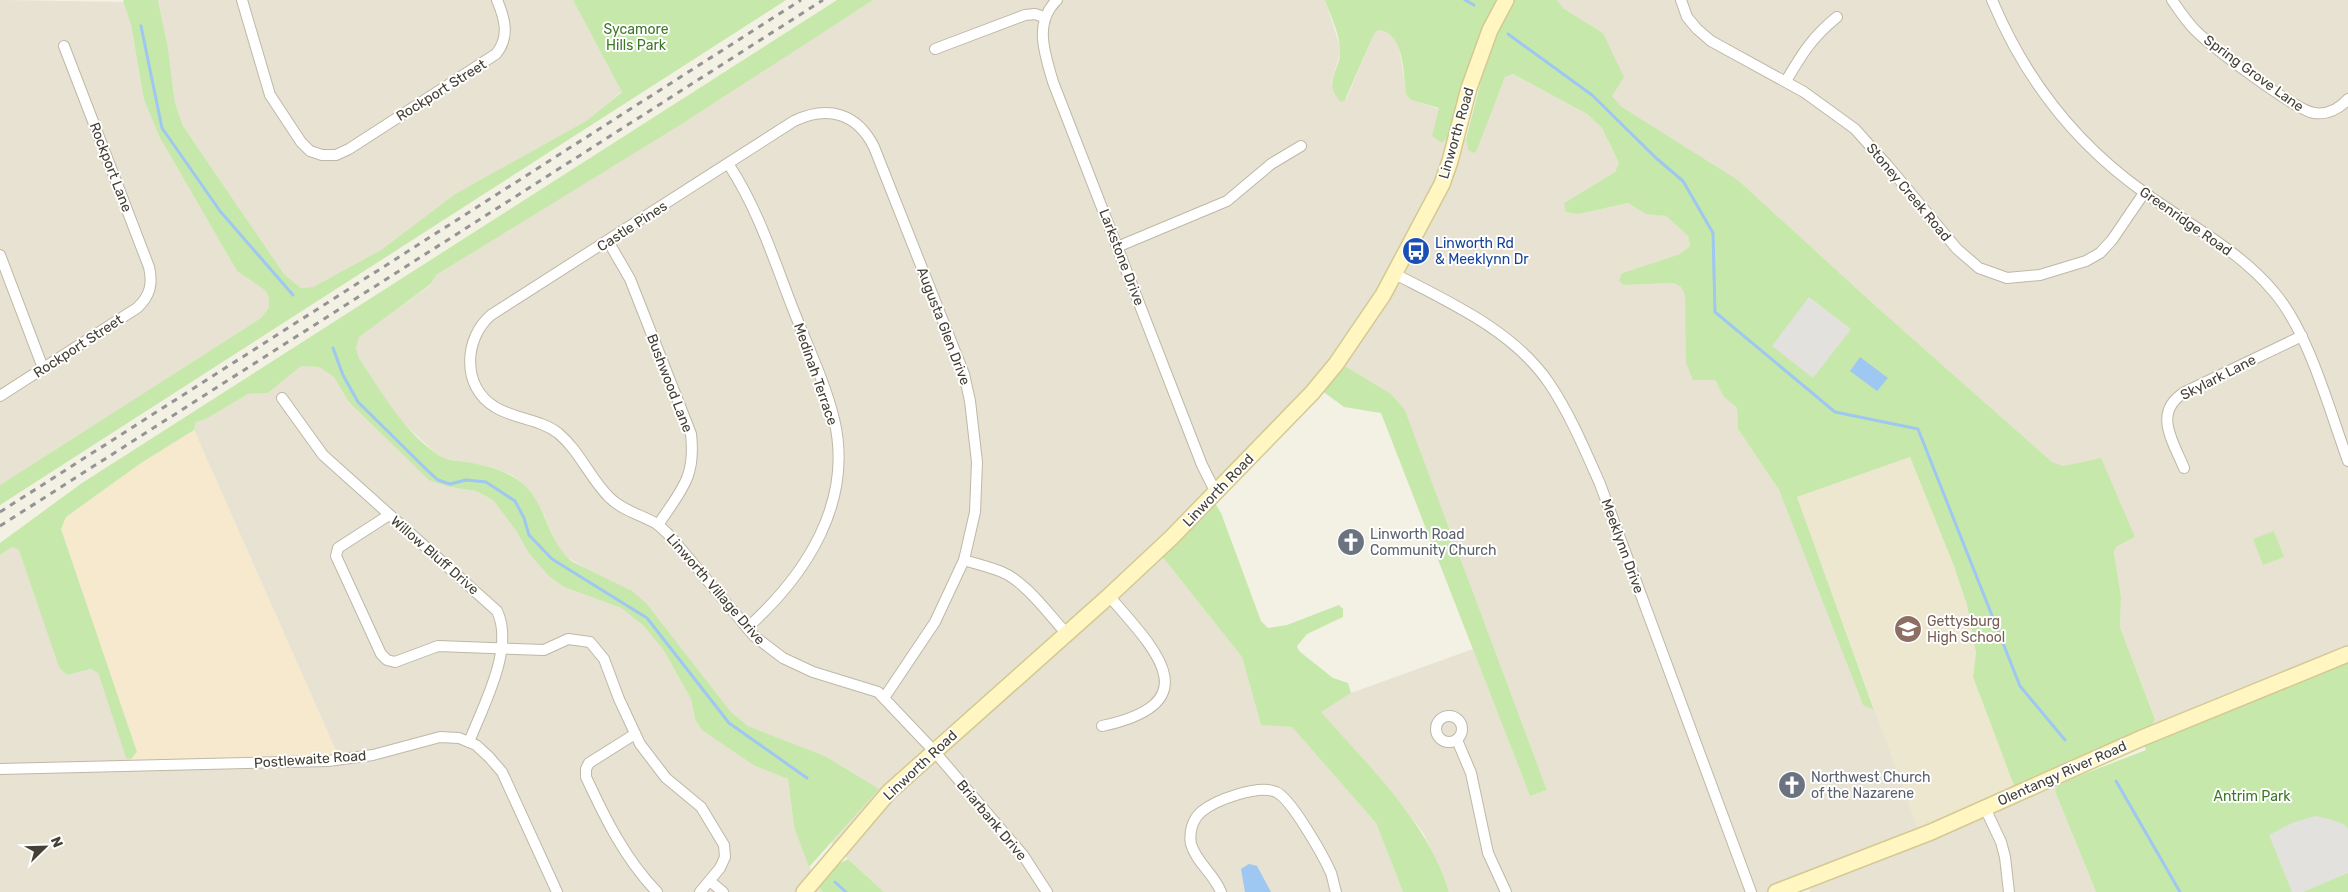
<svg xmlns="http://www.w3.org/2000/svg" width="2348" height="892" font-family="Rubik,sans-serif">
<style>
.residential{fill:#e7e2d2}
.commercial{fill:#f6e9ce}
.education{fill:#ece7ce}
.green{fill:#c7e8ab}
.parking{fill:#e3e1dd}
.water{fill:#9ec7f2}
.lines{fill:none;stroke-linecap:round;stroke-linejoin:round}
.stream{stroke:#9ec7f2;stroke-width:3}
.minor-casing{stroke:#beb8a7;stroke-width:12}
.secondary-casing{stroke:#d4c993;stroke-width:18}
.minor{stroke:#fff;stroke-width:10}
.secondary{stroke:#fff6c2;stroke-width:15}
.rail{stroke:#949494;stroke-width:3;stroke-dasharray:6 6;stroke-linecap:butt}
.labels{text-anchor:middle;stroke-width:4;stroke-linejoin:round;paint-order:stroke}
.park-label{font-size:14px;fill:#3d7826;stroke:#fff}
.street-label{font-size:14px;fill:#454034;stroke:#fff}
.transit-label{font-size:14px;fill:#164399;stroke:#fff;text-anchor:start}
.worship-label{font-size:14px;fill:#5b616d;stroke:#fff;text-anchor:start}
.education-label{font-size:14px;fill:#785e54;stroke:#fff;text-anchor:start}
</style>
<rect width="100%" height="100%" fill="#f3f0e4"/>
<g class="residential">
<path d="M0,0L125,2L131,25L144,100L160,138L237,271L266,291L269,299V307L261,318L0,485Z"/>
<path d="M158,0H573L622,91L586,121L455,194L381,250L313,287L301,288L284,274L183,126L175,103L168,48Z"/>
<path d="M873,0H1325L1341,50L1331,83L1346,100L1374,34L1378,30L1386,31L1393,36L1399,46L1406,94L1411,100L1439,109L1432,136H1450L1466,139L1468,150H1477L1505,77L1513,74L1587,114L1602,128L1619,163L1615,172L1564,203L1579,214L1628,203L1646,213L1666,216L1688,236L1690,246L1680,254L1622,273L1624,285L1674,283L1681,286L1685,295L1687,325L1723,396L1737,408L1738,429L1779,490L1863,705L2051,773L2058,784L2055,791L2096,892H1810L1808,888L1796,892H1449L1424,834L1403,806L1320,712L1351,693L1473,649L1530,796L1547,790L1405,410L1343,365L1161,555L1242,657L1261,725L1292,727L1376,823L1403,892H884L831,843L878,789L825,756L748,726L731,712L647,604L565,556L557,545L544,515L528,489L512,475L491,467L445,459L432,450L396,416L359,358L356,348L358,337L431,285L436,275Z"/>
<path d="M1557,0H2348V654L2151,727L2155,718L2120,627L2121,596L2114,554L2116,547L2135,537L2064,466L2052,462L1879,309L1738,180L1622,107L1612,96L1603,33L1563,8Z"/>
<path d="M301,366L319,367L334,377L348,401L450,487L476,491L493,500L517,532L528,552L564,587L621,608L644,626L664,651L691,699L695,719L755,766L788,779L794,827L813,876L822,892H0V555L12,547L19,550L67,675L92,669L98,673L126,758L131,759L132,767L340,760L194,430L196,422L206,419L248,394L268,393Z"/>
</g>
<path class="commercial" d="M194,430L340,760L132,767L131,759L137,752L61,529L66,517L141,463Z"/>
<path class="education" d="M1910,457L1954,566L1967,605L1976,654L1973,677L2015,788L1919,832L1797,497Z"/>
<g class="green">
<path d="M123,0H158L168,48L175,103L183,126L284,274L301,288L313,287L381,250L455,194L586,121L622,92L573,0H786L0,505V485L261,318L269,307V299L266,291L237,271L160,138L144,100L131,25Z"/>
<path d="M837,0H873L680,125L436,275L431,284L359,337L356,348L359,358C380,390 409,440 444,458C450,461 459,461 466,462C489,466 511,471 528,489C547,510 549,544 573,562L632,591L647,604L731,712L748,726L825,756L879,789L809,867L794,827L788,779L755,766L702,730L695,719L691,699L664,651L644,626L621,608L564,587L550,577L528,552L517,532L493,500L476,491L450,487L429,480L348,401L334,377L319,367L301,366L268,393L248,394L206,419L196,422L194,430L141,463L66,517L61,529L137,752L131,759L126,758L98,673L91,669L67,675L59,667L19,550L12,547L0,555V543L82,483Z"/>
<path d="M1325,0H1499C1485,24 1473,51 1465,78C1458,98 1458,128 1442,143L1432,136L1439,108L1411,100L1406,94C1403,73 1405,32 1378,30L1374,34L1345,100L1341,102C1321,81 1342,70 1340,48C1339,32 1330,15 1325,0Z"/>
<path d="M1514,0H1557L1563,8L1603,33L1624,77L1612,96L1622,107L1738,180L1879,309L2052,462L2064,466L2101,458L2135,537L2116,547L2114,553L2121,596L2120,627L2155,719L2151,727L2015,788L1973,677L1976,653L1967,605L1954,566L1910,457L1797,497L1874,710L1863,705L1779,490L1738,429L1737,408L1723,396L1715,380H1693L1686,363L1685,295L1681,287L1674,283L1624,285L1619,281L1622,273L1680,254L1690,246L1688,236L1666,216L1646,214L1628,203L1579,214L1566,212L1564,203L1615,172L1619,163L1602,128L1587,114L1513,74L1505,77L1477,150L1474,153L1468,150L1466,139L1488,53Z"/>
<path d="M1343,365L1391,394L1405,410L1547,790L1530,796L1381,413L1344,407L1321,390Z"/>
<path d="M1215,503L1221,513L1261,621L1268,628L1287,625L1339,605L1343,609V617L1307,634L1297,646L1299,651L1333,678L1348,683L1351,693L1321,712C1369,767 1427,820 1449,892H1403L1376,823L1292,727L1261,725L1242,657L1161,555Z"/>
<path d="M2274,531L2284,557L2263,565L2253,539Z"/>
<path d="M2348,654V892H2096L2055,791L2058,784L2146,750L2142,738Z"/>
<path d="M848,859L884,892H822L819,886L839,864Z"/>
</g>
<g class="parking">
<path d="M1809,297L1851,329L1813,378L1772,346Z"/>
<path d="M2315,816L2330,819L2345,825L2348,829V873L2303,892H2292L2269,835L2292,823Z"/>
</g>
<g class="water">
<path d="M1860,357L1888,378L1877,391L1850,371Z"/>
<path d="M1249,864L1257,866L1271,892H1245L1241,869Z"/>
</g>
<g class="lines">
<g class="stream">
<path d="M1465,0L1474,5"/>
<path d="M141,26L162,128L220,211L293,295"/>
<path d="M1508,34L1592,95L1656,158L1683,181L1713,233L1715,312L1835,412L1918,429L2020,686L2065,740"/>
<path d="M333,348L343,375L358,402L428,471L438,480L450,484L466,480L486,482L515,501L524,518L529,535L552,559L647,618L729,723L807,778"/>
<path d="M2116,781L2180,892"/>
<path d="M835,882L846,892"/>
</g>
<g class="minor-casing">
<g id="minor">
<path d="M242,0L270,95L301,142L310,151L322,155H336L349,149L496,54C510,37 505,19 497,0"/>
<path d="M1057,0C1033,23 1045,54 1053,82L1202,465L1216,493"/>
<path d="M1681,0L1687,17L1697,29L1711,41L1804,92L1855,129L1888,166L1957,249L1979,268L2007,278L2040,275L2086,261L2100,253L2112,240L2144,193"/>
<path d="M1992,0C2025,79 2074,143 2145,193C2189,225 2239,250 2274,292C2309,333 2329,409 2348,461"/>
<path d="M2172,0C2179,10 2186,21 2195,30C2212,47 2295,110 2314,113C2328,115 2340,108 2348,99"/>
<path d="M935,49L1025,15L1035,14L1044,17"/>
<path d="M1786,81C1802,54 1812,37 1837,17"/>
<path d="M729,165C758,209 774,260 793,309C807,345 825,382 834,419C854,502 806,575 747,628"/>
<path d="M608,241L630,279L691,434C696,478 681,490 658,525"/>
<path d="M1117,247L1227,201L1271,164L1301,146"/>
<path d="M0,255L43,368"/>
<path d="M1395,274C1449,302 1514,331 1549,383C1570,414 1585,450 1600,484L1751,892"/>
<path d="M0,396L137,308C150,296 153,284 149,267L64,46"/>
<path d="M282,398L323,455L497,611C515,648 483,706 469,742"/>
<path d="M2184,468C2173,441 2152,412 2185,392L2302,336"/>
<path d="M389,515L338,548L336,556L381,654L387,660L395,662L438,646L544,650L568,639L590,642L604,659L619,699L640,744L666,778L701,807L724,845L725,857L720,868L700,892"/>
<path d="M964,560C977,564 990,567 1002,572C1026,582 1049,615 1067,634"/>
<path d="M884,698L935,622L964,560L975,512L977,462L970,401L964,374L874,147C857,113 828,105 794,121L491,315C464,338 461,387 495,407C514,419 540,419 558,433C580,451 590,479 610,498C623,511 642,515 657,524C662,528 667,533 671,537L754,636L783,658L813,672L878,692L934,751L1023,855L1047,892"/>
<circle cx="1449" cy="729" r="13"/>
<path d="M1102,726C1210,703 1156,650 1109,596"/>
<path d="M635,734L589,763L586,769V777C605,818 625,859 657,892"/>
<path d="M1457,740L1471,773L1488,853L1506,892"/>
<path d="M0,769L328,761L373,755L440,737L459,738L476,745L489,757L502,772L557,892"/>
<path d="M1985,808L2001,842L2005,857L2009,892"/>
<path d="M711,882L723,892"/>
<path d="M1221,892C1214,874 1196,862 1191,844C1189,833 1192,820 1201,812C1215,800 1259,784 1276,792C1291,798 1324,857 1331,873C1333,879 1334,886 1336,892"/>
</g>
</g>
<g class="secondary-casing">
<g id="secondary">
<path d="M804,892L889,792L1109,596L1171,538L1312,393L1336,364L1383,295L1442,184L1450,161L1469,88L1490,30L1506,0"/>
<path d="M1776,892L1931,832L2142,738L2348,654"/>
</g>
</g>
<use href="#minor" class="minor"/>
<use href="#secondary" class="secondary"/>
<g class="rail">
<path d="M0,512L801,0"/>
<path d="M0,526L823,0"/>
</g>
</g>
<defs>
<g id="bus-disc" transform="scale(1.4375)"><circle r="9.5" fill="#1a4fb4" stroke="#fff"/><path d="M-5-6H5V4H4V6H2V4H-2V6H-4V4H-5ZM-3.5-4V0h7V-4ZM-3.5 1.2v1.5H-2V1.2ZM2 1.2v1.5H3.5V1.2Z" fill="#fff"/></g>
<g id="church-disc" transform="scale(1.4375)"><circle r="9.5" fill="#6b7280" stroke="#fff"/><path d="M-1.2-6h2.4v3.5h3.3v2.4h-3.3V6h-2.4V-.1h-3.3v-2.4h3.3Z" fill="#fff"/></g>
<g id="school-disc" transform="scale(1.4375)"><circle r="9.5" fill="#8d6e63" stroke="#fff"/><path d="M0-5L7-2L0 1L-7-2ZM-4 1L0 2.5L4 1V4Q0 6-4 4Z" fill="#fff"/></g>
</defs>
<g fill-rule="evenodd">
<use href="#bus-disc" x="1416" y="251"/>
<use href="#church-disc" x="1351" y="542"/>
<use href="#school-disc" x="1908" y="629"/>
<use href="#church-disc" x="1792" y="785"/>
</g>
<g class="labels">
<g class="park-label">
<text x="636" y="34">Sycamore<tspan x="636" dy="16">Hills Park</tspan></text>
<text x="2252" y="801">Antrim Park</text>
</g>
<g class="street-label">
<text transform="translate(2254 73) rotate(36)" y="5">Spring Grove Lane</text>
<text transform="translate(441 90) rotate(-32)" y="5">Rockport Street</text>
<text transform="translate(1456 133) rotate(-74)" y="5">Linworth Road</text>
<text transform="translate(111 167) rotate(69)" y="5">Rockport Lane</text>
<text transform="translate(1909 192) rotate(50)" y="5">Stoney Creek Road</text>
<text transform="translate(2186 221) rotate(35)" y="5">Greenridge Road</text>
<text transform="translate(632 226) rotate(-33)" y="5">Castle Pines</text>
<text transform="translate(1122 257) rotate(69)" y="5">Larkstone Drive</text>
<text transform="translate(944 326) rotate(69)" y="5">Augusta Glen Drive</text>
<text transform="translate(78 346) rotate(-33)" y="5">Rockport Street</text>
<text transform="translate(816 374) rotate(71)" y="5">Medinah Terrace</text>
<text transform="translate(2218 377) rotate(-27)" y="5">Skylark Lane</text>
<text transform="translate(670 383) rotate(69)" y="5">Bushwood Lane</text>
<text transform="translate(1218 490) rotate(-46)" y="5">Linworth Road</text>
<text transform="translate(1623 546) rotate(70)" y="5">Meeklynn Drive</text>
<text transform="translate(435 555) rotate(41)" y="5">Willow Bluff Drive</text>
<text transform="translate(716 589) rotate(49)" y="5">Linworth Village Drive</text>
<text transform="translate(310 759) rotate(-4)" y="5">Postlewaite Road</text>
<text transform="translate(920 765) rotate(-43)" y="5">Linworth Road</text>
<text transform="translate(2062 773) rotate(-24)" y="5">Olentangy River Road</text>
<text transform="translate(992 820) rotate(50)" y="5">Briarbank Drive</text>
</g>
<g class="transit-label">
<text x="1435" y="248">Linworth Rd<tspan x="1435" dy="16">&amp; Meeklynn Dr</tspan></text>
</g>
<g class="worship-label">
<text x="1370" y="539">Linworth Road<tspan x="1370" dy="16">Community Church</tspan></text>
<text x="1811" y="782">Northwest Church<tspan x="1811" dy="16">of the Nazarene</tspan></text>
</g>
<g class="education-label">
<text x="1927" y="626">Gettysburg<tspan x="1927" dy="16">High School</tspan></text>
</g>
</g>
<g transform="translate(45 847) rotate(67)" stroke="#ffffff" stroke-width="4" paint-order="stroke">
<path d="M0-4L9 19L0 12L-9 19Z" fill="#454034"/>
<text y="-8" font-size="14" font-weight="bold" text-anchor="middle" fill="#454034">N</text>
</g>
</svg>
